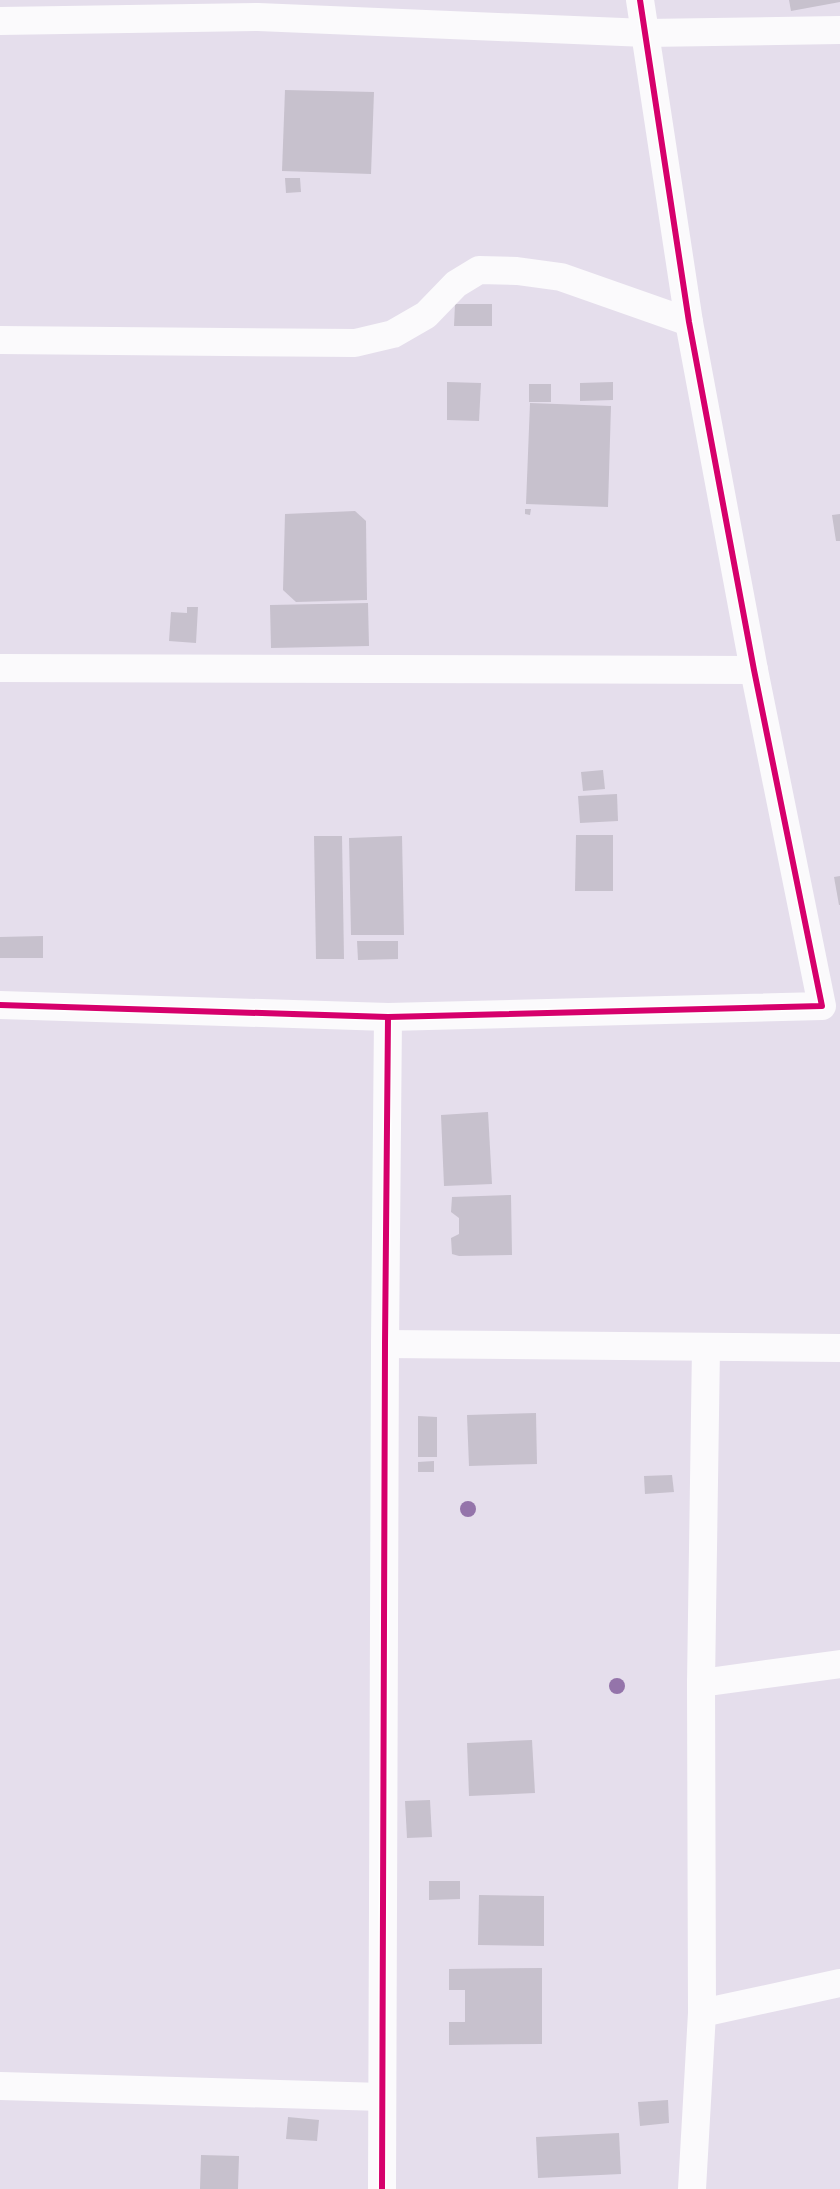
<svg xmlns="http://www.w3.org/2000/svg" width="840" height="2189" font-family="Helvetica,sans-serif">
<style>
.building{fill:#c7c1cd}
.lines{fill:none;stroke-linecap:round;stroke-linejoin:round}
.minor{stroke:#fbfafc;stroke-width:28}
.cycleway-casing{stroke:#fff;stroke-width:9}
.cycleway{stroke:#d6006c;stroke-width:6}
.tree{fill:#9474aa}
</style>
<rect width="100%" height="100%" fill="#e5deec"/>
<g class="building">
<path d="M789,0H840V2L791,11Z"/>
<path d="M285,90L374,92L371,174L282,171Z"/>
<path d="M285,178H300L301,192L286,193Z"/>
<path d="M455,304H492V326H454Z"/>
<path d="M447,382L481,383L479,421L447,420Z"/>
<path d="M613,382V400L580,401V383Z"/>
<rect x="529" y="384" width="22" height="18"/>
<path d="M530,403L611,406L608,507L526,504Z"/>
<path d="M525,509H531L530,515L525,514Z"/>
<path d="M355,511L366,521L367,600L296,602L283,590L285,514Z"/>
<path d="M840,514V541H836L832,515Z"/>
<path d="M368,603L369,646L271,648L270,605Z"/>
<path d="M187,607H198L196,643L169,641L171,612L187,613Z"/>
<path d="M603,770L605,789L583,791L581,772Z"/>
<path d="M617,794L618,821L580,823L578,796Z"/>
<path d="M576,835H613V891H575Z"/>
<path d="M314,836H342L344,959H316Z"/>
<path d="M402,836L404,935H351L349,838Z"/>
<path d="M840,876V905H839L834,877Z"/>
<path d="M43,936V958H0V937Z"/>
<path d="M357,941H398V959L358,960Z"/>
<path d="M488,1112L492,1184L444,1186L441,1115Z"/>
<path d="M511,1195L512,1255L459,1256L452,1254L451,1238L459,1234V1218L451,1212L452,1197Z"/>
<path d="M536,1413L537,1464L469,1466L467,1415Z"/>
<path d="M418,1416L437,1417V1457H418Z"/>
<path d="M434,1461V1472H418V1462Z"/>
<path d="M672,1475L674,1492L645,1494L644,1476Z"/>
<path d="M532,1740L535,1793L469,1796L467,1743Z"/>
<path d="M430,1800L432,1837L407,1838L405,1801Z"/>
<path d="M429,1881H460V1899L429,1900Z"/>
<path d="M479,1895L544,1896V1946L478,1945Z"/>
<path d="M542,1968V2044L449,2045V2022H465V1990H449V1969Z"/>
<path d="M668,2100L669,2123L640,2126L638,2102Z"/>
<path d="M288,2117L319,2120L317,2141L286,2139Z"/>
<path d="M619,2133L621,2174L538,2178L536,2137Z"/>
<path d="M201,2155L239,2156L238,2189H200Z"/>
</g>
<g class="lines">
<g class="minor">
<path d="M0,21L258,17L646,33L840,30"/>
<path d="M0,340L355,343L393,334L426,315L456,284L479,270L517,271L561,277L689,322"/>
<path d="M0,668L754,670"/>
<path d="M0,1005L388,1017L822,1006L754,670L689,322L640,0"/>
<path d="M385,1344L840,1348"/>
<path d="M701,1683L840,1664"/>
<path d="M702,2013L701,1683L706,1347"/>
<path d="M0,2086L382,2097"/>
<path d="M382,2189L385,1344L388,1017"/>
<path d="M692,2189L702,2013L840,1983"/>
</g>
<g class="cycleway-casing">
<g id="cycleway">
<path d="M0,1005L388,1017L822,1006L754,670L689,322L640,0"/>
<path d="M382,2189L385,1344L388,1017"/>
</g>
</g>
<use href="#cycleway" class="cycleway"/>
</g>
<g class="tree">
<circle cx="468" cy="1509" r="8"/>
<circle cx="617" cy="1686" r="8"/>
</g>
</svg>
